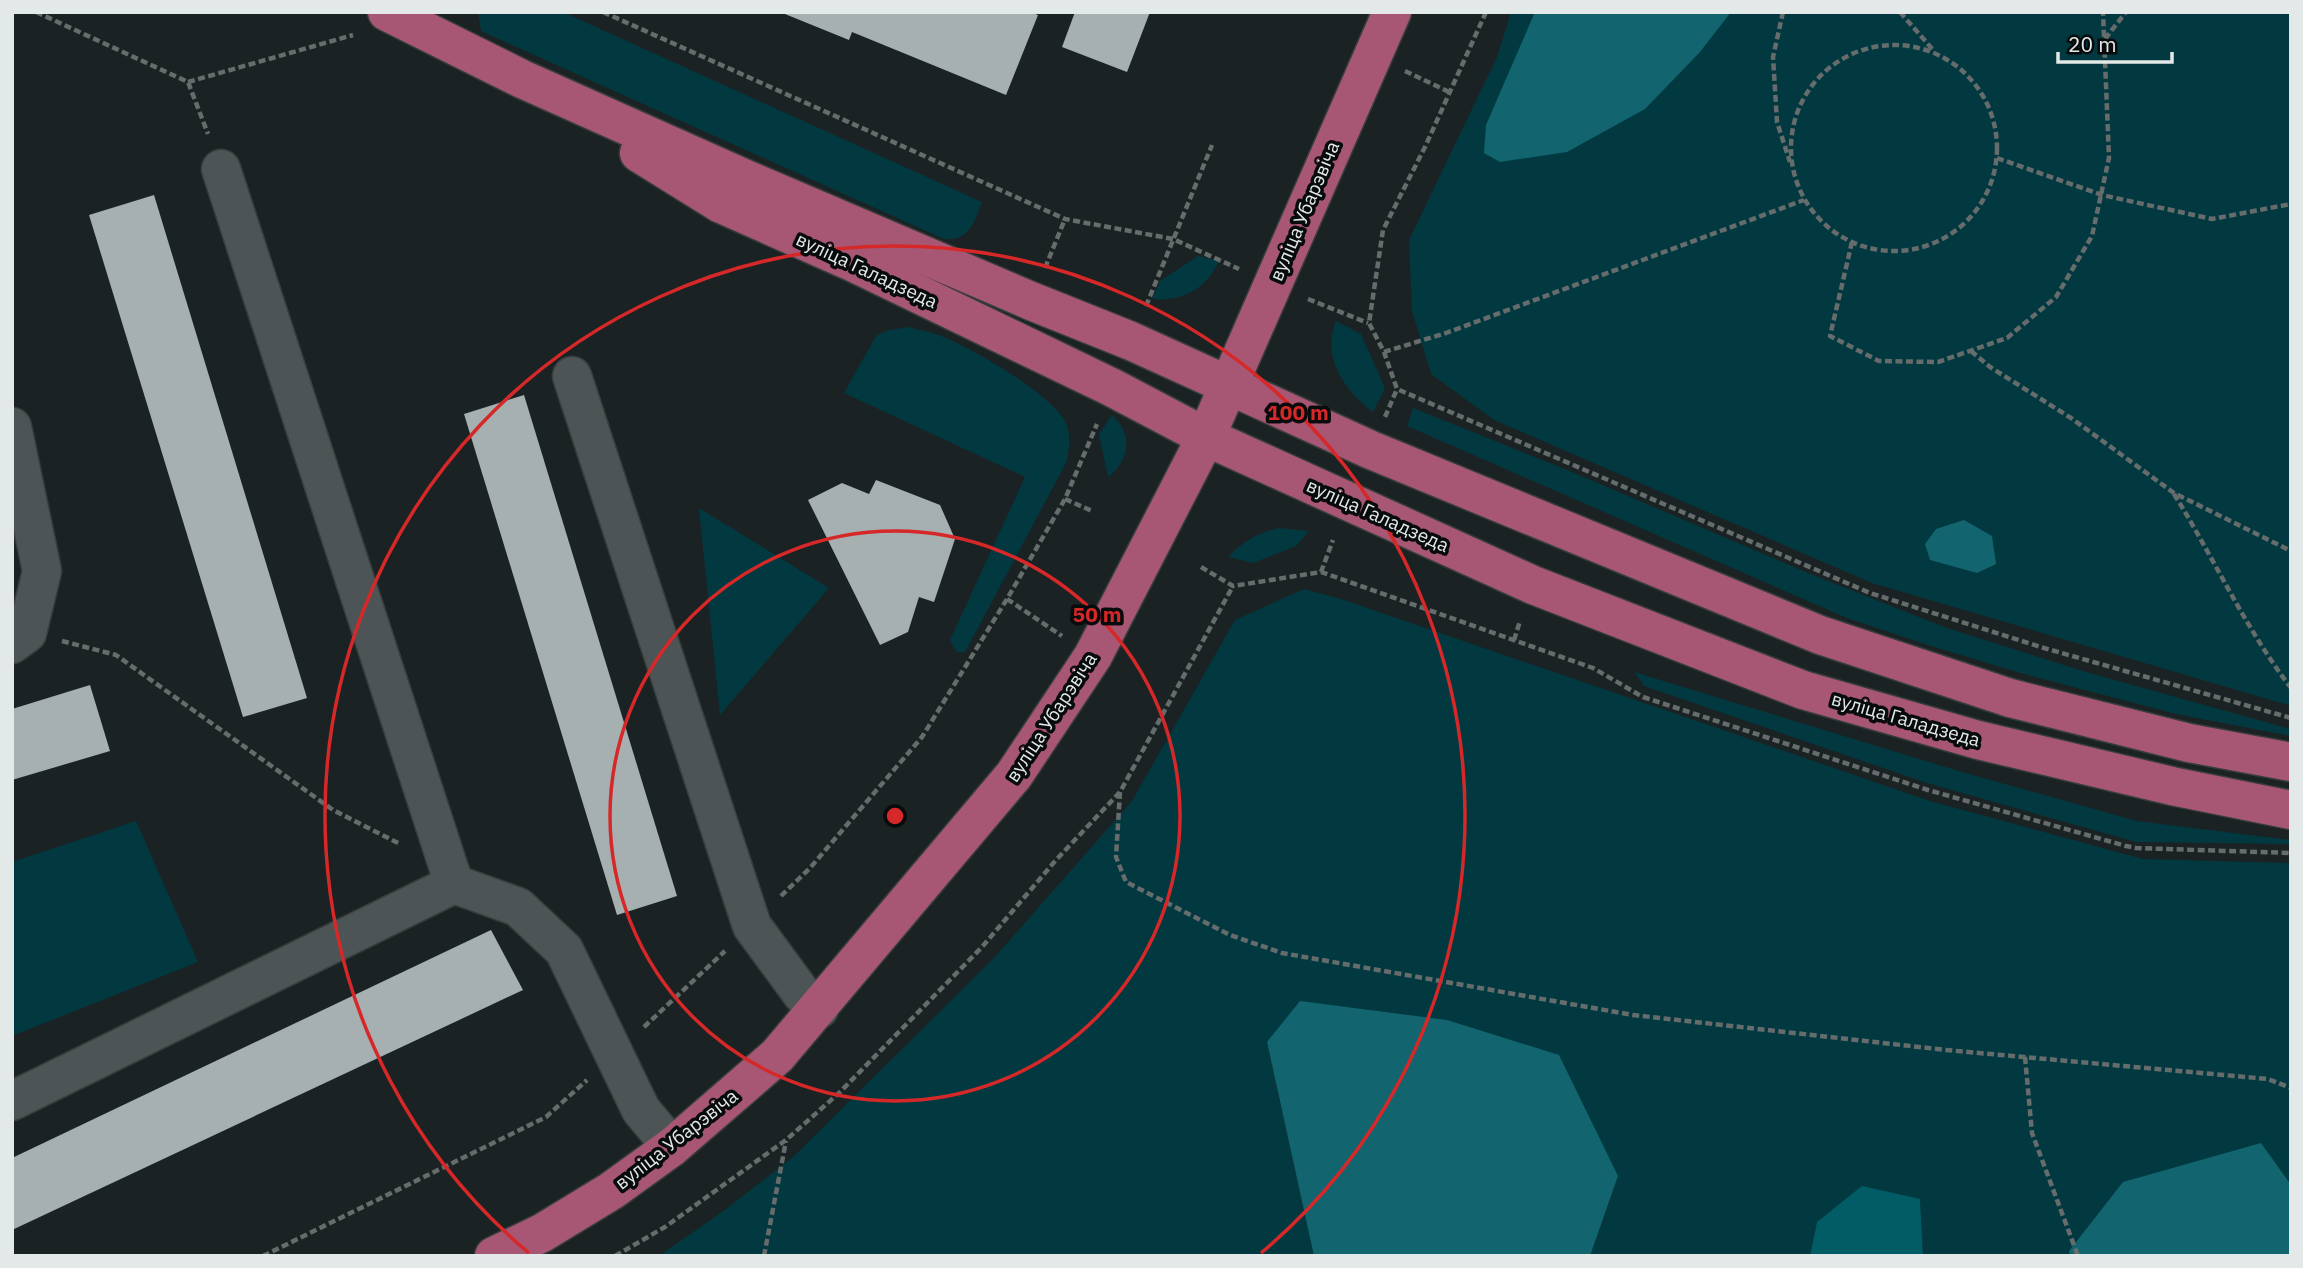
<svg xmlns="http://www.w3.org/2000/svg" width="2303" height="1268" font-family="'IBM Plex Sans',sans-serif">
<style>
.green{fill:#023940}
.forest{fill:#12646e}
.water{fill:#025c66}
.building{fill:#a7b0b1}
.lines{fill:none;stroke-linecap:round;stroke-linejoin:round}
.minor-casing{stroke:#373c3c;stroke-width:41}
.major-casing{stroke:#373c3c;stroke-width:41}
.path{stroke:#666c6c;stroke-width:4.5;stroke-dasharray:7 3.5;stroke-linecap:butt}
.minor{stroke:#4c5455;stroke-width:38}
.major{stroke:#a75774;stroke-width:38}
.ring{fill:none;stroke:#d62828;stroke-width:3.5}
.labels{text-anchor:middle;stroke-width:7;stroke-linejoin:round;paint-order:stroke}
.street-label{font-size:19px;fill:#e3e8e8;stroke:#080b0b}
.centre{fill:#d62828;stroke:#080b0b;stroke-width:3.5}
.ring-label{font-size:21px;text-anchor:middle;font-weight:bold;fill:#d62828;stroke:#080b0b;stroke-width:7;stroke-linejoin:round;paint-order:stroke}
</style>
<rect width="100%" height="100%" fill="#1b2223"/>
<g class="green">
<path d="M478,12H563L982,202C974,222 969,242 944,239L481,31Z"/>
<path d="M1511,12H2291V706L1872,583L1494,420L1431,374L1412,311L1409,240L1497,57Z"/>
<path d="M1198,256L1219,261C1206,289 1182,302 1152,299L1160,281Z"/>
<path d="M1336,321L1361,334L1385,388L1373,412C1345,391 1321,358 1336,321Z"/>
<path d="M909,327C918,330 927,331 936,334C967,345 1053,394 1066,423C1071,436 1069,448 1067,461L965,652H957L950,640L1025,477L844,393L876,336L888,330Z"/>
<path d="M1413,408L1572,472L1808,573L1944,627L2086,672L2291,729V736L2176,714L2017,672L1928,645L1847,618L1407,426Z"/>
<path d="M1112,415C1133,434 1130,460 1108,477L1099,434Z"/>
<path d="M699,508L829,588L720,715Z"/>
<path d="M1279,528L1309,531L1296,546L1253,563L1228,557C1243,541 1258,533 1279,528Z"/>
<path d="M1304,589L1341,599L1930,801L2143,859L2291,863V1256H1923L1920,1199L1817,1222L1810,1256H1590L1618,1176L1267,1043L1314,1256H659L726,1209L793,1157L994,958L1132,801L1235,620Z"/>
<path d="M1634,672L1962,772L2137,821L2291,840V844L2136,842L1927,783L1644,686Z"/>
<path d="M136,821L198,962L12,1036V862Z"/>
</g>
<g class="forest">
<path d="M1535,12H1731L1700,52L1645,109L1567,152L1500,162L1484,153L1486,125Z"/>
<path d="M1964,520L1992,536L1996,564L1977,573L1930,560L1925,544L1936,529Z"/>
<path d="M1300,1001L1447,1020L1559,1055L1618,1176L1590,1256H1314L1267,1042Z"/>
<path d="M2261,1143L2291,1185V1256H2070L2069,1251L2123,1182Z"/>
</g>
<path class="water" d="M1862,1186L1920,1199L1923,1256H1810L1817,1222Z"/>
<g class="building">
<path d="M780,12H1030L1038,15L1006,95L852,32L849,40Z"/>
<path d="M1075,12H1150L1127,72L1062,47Z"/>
<path d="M154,195L307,698L243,717L89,215Z"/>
<path d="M524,395L677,896L617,915L464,414Z"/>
<path d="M876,480L940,505L955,539L934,602L919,597L908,632L880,645L808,500L842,483L869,494Z"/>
<path d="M90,685L110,751L12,780V709Z"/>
<path d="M491,930L523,990L12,1230V1158Z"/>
</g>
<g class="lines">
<g class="minor-casing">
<g id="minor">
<path d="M221,169L454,884"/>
<path d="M572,376L752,926L802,994L819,1009"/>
<path d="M12,427L42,571L27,633L12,644"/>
<path d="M12,1101L454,884L518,907L564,950L641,1110L672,1147"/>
</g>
</g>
<g class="major-casing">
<g id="major">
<path d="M387,12L522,79L746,179L1031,301L1131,341L1371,450L1820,635L2010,698L2189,743L2291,762"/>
<path d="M639,153L721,204L854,263L1113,388L1206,437L1533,585L1803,690L1978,740L2172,786L2291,810"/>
<path d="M494,1256L542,1233L611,1191L672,1147L777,1056L1014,775L1093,656L1206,437L1392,12"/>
</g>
</g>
<g class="path">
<path d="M36,12L188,82L208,134"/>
<path d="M603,12L1065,219L1173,239L1239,269"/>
<path d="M1486,12L1425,147L1383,230L1369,323L1384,352L1397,389L1870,593L2044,648L2291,718"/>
<path d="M1783,12L1773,57L1777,122L1790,162"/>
<path d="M1900,12L1934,51"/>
<path d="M2105,39L2126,12"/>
<circle cx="1894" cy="148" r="103"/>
<path d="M1405,71L1449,92"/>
<path d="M188,82L353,35"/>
<path d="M1997,158L2102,195L2212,219L2291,204"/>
<path d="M1852,242L1830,336L1879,361L1938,362L2007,338L2056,297L2092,236L2109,158L2103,12"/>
<path d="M1045,268L1065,219"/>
<path d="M1308,299L1368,323"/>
<path d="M1146,306L1212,145"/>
<path d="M1971,351L1990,367L2071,418L2174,493L2291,551"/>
<path d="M1384,352L1446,333L1804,200"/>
<path d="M1385,417L1397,389"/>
<path d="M2174,494C2214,558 2245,628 2291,688"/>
<path d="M1065,499L1092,511"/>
<path d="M1201,567L1233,586L1321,572L1593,668L1643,697L1928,790L2126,846L2136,848L2291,853"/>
<path d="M1321,572L1333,540"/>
<path d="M1007,599L1062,636"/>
<path d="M1514,640L1520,621"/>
<path d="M62,641L116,655L333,810L400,844"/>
<path d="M1120,792L1116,857L1126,882L1230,935L1282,953L1633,1015L1946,1050L2268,1079L2291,1088"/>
<path d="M781,896L810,868L922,737L1007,599L1065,499L1097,424"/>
<path d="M644,1027L725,951"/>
<path d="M2025,1057L2032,1133L2078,1256"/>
<path d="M263,1256L546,1117L587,1080"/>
<path d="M615,1256L665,1227L786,1140L839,1093L982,947L1056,860L1120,792L1233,586"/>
<path d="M764,1256L786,1141"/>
</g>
<use href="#minor" class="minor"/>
<use href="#major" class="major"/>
</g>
<g class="ring">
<circle cx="895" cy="816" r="285"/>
<path d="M529 1253A570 570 0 1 1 1261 1253"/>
</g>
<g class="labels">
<g class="street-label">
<text transform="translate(1304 211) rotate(-67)" y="7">вуліца Убарэвіча</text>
<text transform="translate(867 270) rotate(25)" y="7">вуліца Галадзеда</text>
<text transform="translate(1378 515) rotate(24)" y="7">вуліца Галадзеда</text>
<text transform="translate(1051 717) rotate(-57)" y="7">вуліца Убарэвіча</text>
<text transform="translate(1906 719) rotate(16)" y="7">вуліца Галадзеда</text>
<text transform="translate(676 1139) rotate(-38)" y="7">вуліца Убарэвіча</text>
</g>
</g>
<circle cx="895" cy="816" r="10" class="centre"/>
<g class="ring-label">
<text x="1298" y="420">100 m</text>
<text x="1097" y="622">50 m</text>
</g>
<rect width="2303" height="1268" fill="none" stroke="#e3e8e8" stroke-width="28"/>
<path d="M2058 52v10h114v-10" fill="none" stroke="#e3e8e8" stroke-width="3.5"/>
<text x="2068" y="52" font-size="21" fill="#e3e8e8" stroke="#080b0b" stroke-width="5" paint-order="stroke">20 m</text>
</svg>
